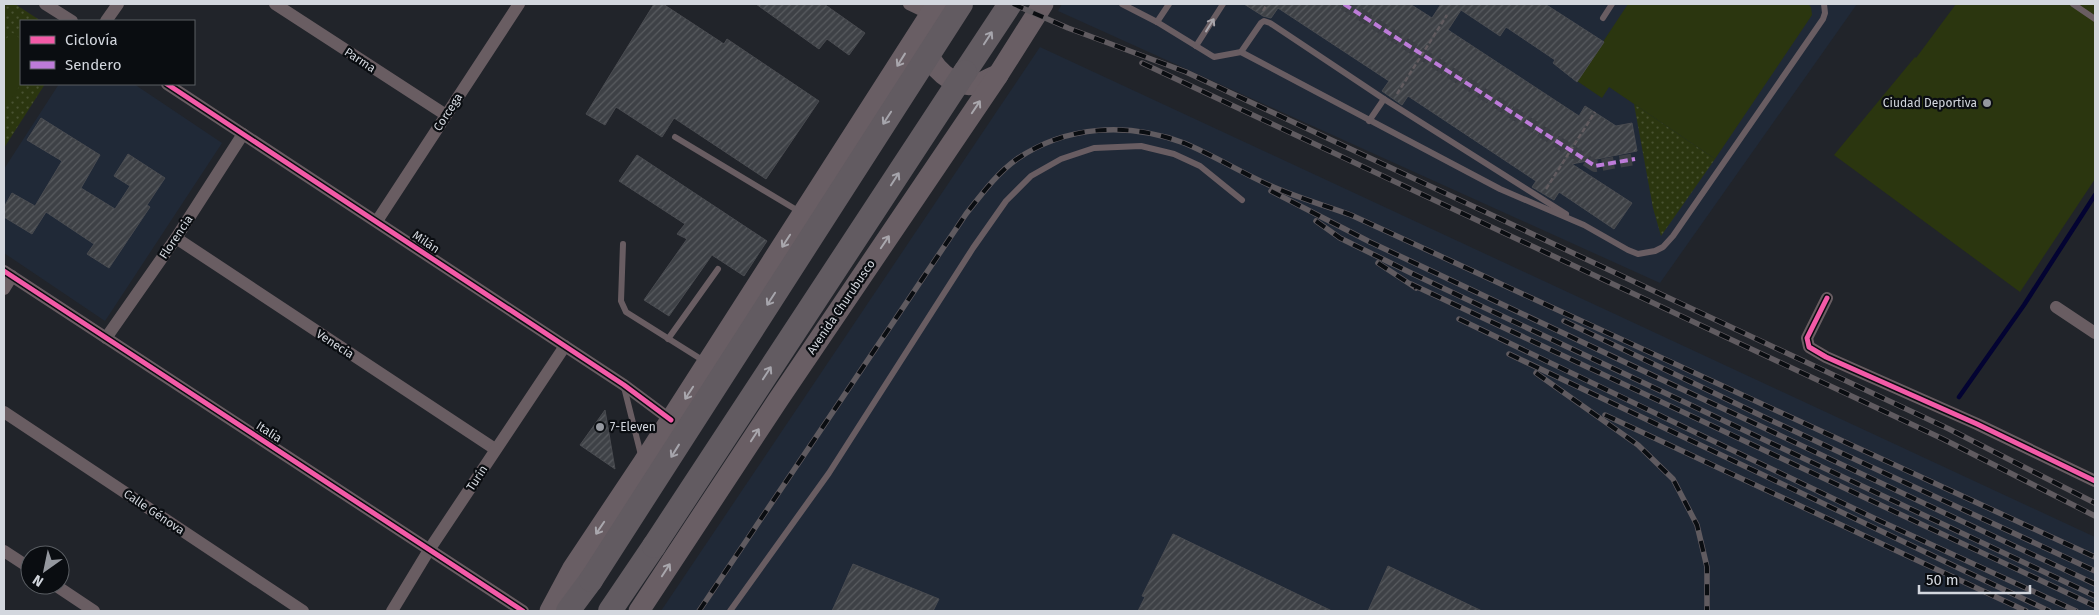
<svg xmlns="http://www.w3.org/2000/svg" width="2099" height="615" font-family="'Fira Sans',sans-serif">
<style>
.built{fill:#202937}
.green{fill:url(#green-dots)}
.pitch{fill:#2b360f}
.lines{fill:none;stroke-linecap:round;stroke-linejoin:round}
.stream{stroke:#030332;stroke-width:4.5}
.building{fill:url(#building-hatch);stroke:#494b50}
.street-tunnel{stroke:#3c3f45;stroke-width:12;stroke-dasharray:12 6;stroke-linecap:butt}
.path{stroke:#625c60;stroke-width:2.5;stroke-dasharray:5 2.5;stroke-linecap:butt}
.lane{stroke:#695d62;stroke-width:6}
.street{stroke:#695d62;stroke-width:12}
.primary{stroke:#695e64;stroke-width:21}
.highway{stroke:#625b61;stroke-width:24}
.rail-casing{stroke:#605b60;stroke-width:5.5}
.rail{stroke:#0a0d11;stroke-width:4;stroke-dasharray:11;stroke-linecap:butt}
.highway-bridge{stroke:#625b61;stroke-width:24}
.quiet{stroke:#bd7bd9;stroke-width:4;stroke-dasharray:8 4;stroke-linecap:butt}
.cycleway-casing{stroke:#0a0d11;stroke-width:8}
.cycleway{stroke:#f35aa7;stroke-width:5}
.oneway{stroke:#a9a6ac}
.oneway2{stroke:#a6a5ac}
.oneway3{stroke:#a9a7ad}
.poi-dot{fill:#95989f;stroke:#0a0d11;stroke-width:2}
.labels{text-anchor:middle;stroke-width:4.5;stroke-linejoin:round;paint-order:stroke}
.street-label{font-size:12px;fill:#d3d7de;stroke:#0a0d11}
.poi-label{font-size:12px;fill:#d3d7de;stroke:#0a0d11;text-anchor:end}
</style>
<defs>
<pattern id="green-dots" width="8" height="8" patternUnits="userSpaceOnUse" patternTransform="scale(1.25)"><rect width="8" height="8" fill="#2b360f"/><path d="M2 2h.1M6 6h.1" fill="none" stroke="#495232" stroke-width="1.8" stroke-linecap="round"/></pattern>
<pattern id="building-hatch" width="6" height="6" patternUnits="userSpaceOnUse" patternTransform="scale(1.25)"><rect width="6" height="6" fill="#3e4146"/><path d="M-1 1l2-2M0 6l6-6M5 7l2-2" fill="none" stroke="#595c60"/></pattern>
</defs>
<rect width="100%" height="100%" fill="#21242a"/>
<g class="built">
<path d="M1062,4H1857L1660,283L1058,11Z"/>
<path d="M1040,47L2095,537V611H661Z"/>
<path d="M59,84H134L222,143L105,321L4,253V169Z"/>
</g>
<g class="green">
<path d="M4,4H15L41,21H21V84H45L4,148Z"/>
<path d="M1634,104L1715,159L1661,236L1653,208Z"/>
</g>
<g class="pitch">
<path d="M1628,4H1808L1811,7L1812,15L1715,159L1609,87L1602,98L1577,81Z"/>
<path d="M1956,4H2095V179L2020,292L1834,155L1915,57L1916,58Z"/>
<path d="M11,32L21,39V84L6,106L4,105V43Z"/>
</g>
<g class="lines">
<path class="stream" d="M1959,397L2024,305L2095,195"/>
</g>
<g class="building">
<path d="M654,4H663L724,44L727,39L819,101L766,179L674,118L662,137L616,107L605,125L586,114Z"/>
<path d="M756,4H824L865,33L849,55L827,39L819,49Z"/>
<path d="M1244,4H1410L1432,18L1441,4H1545L1604,42L1577,82L1553,63L1555,60L1506,27L1500,36L1461,10L1448,30L1579,116L1585,106L1616,126L1632,123L1637,151L1572,164L1632,203L1614,229L1559,192L1554,200L1532,187L1536,181L1408,96L1402,105L1382,91L1389,81L1278,8L1271,18L1263,16Z"/>
<path d="M41,118L100,155L81,188L115,209L130,186L114,176L128,154L165,178L147,205L150,207L109,268L87,254L94,244L46,212L32,234L4,217V207L12,193L35,206L62,161L27,140Z"/>
<path d="M637,155L767,241L744,276L712,255L669,316L644,300L687,239L677,234L685,224L619,181Z"/>
<path d="M605,410L615,469L580,445Z"/>
<path d="M1173,534L1332,611H1138L1145,597L1142,596Z"/>
<path d="M853,564L939,599L933,611H832Z"/>
<path d="M1388,566L1482,611H1368Z"/>
</g>
<g class="lines">
<path class="street-tunnel" d="M1344,4L1595,166L1635,159"/>
<g class="path">
<path d="M1263,11L1267,4"/>
<path d="M1397,94L1447,15"/>
<path d="M1546,189L1595,112"/>
</g>
<g class="lane">
<path d="M1122,4L1157,22L1214,57L1241,52L1500,189L1584,225L1628,250L1638,254L1655,251L1663,247L1673,236L1823,19L1825,13L1824,4"/>
<path d="M2073,4L2095,19"/>
<path d="M1603,18L1612,4"/>
<path d="M1157,22L1169,4"/>
<path d="M1196,46L1223,4"/>
<path d="M1241,52L1261,23L1264,21L1270,23L1384,99L1566,214"/>
<path d="M1369,121L1384,99"/>
<path d="M675,137L800,212"/>
<path d="M623,244L621,301L626,312L704,361"/>
<path d="M668,339L718,269"/>
<path d="M624,387L641,455"/>
<path d="M730,611L829,473L973,248L1006,201L1031,176L1061,159L1094,148L1141,146L1174,154L1200,166L1242,200"/>
</g>
<g class="street">
<path d="M45,4L72,21"/>
<path d="M275,4L446,115"/>
<path d="M909,4L930,14"/>
<path d="M106,21L118,4"/>
<path d="M167,84L624,385L671,420"/>
<path d="M377,221L519,4"/>
<path d="M176,238L495,449"/>
<path d="M4,271L523,611"/>
<path d="M4,289L12,276"/>
<path d="M1827,298L1807,338L1809,347L1826,357L1977,424L2095,481"/>
<path d="M2056,307L2095,333"/>
<path d="M106,338L176,238L243,134"/>
<path d="M4,412L303,611"/>
<path d="M4,551L30,568"/>
<path d="M55,585L94,611"/>
<path d="M392,611L429,550L565,346"/>
</g>
<g class="primary">
<path d="M923,42C930,66 952,91 980,83C986,81 992,77 998,75"/>
<path d="M550,611L573,568L643,463L937,4"/>
<path d="M639,611L778,400L998,75L1043,4"/>
</g>
<g class="highway">
<path d="M965,72L1010,4"/>
<path d="M568,611L591,580"/>
<path d="M610,611L654,546"/>
</g>
<g class="rail-casing">
<g id="rail">
<path d="M1013,4L1068,28L1186,72L1949,429L2095,503"/>
<path d="M1142,63L1943,439L2095,516"/>
<path d="M1271,191L1370,242L2095,584"/>
<path d="M1316,221L1340,238L1411,273L2095,596"/>
<path d="M1378,263L1416,288"/>
<path d="M1411,284L2095,606"/>
<path d="M1459,319L1880,521L2076,611"/>
<path d="M1564,321L1766,418L2095,571"/>
<path d="M1509,354L2049,611"/>
<path d="M1536,373L1638,445L1673,479L1697,525L1707,567V611"/>
<path d="M1605,415L2026,611"/>
<path d="M699,611L966,214C981,195 997,173 1017,159C1067,125 1128,122 1184,143C1213,155 1240,172 1269,185C1295,197 1324,205 1351,215L2095,557"/>
</g>
</g>
<use href="#rail" class="rail"/>
<g class="highway-bridge">
<path d="M654,546L965,72"/>
<path d="M591,580L961,4"/>
</g>
<path class="quiet" d="M1344,4L1595,166L1635,159"/>
<g class="cycleway-casing">
<g id="cycleway">
<path d="M167,84L624,385L671,420"/>
<path d="M4,271L523,611"/>
<path d="M1827,298L1807,338L1809,347L1826,357L1977,424L2095,481"/>
</g>
</g>
<use href="#cycleway" class="cycleway"/>
</g>
<defs><path id="oneway-shaft" d="M-6 0H5M1.5-3L5.5 0L1.5 3" fill="none" stroke-width="1.6" stroke-linecap="round" stroke-linejoin="round" transform="scale(1.25)"/></defs>
<use class="oneway" href="#oneway-shaft" transform="translate(1210 25) rotate(-58)"/>
<g class="oneway2">
<use href="#oneway-shaft" transform="translate(988 38) rotate(-57)"/>
<use href="#oneway-shaft" transform="translate(887 118) rotate(123)"/>
<use href="#oneway-shaft" transform="translate(895 179) rotate(-57)"/>
<use href="#oneway-shaft" transform="translate(771 299) rotate(123)"/>
<use href="#oneway-shaft" transform="translate(767 373) rotate(-57)"/>
<use href="#oneway-shaft" transform="translate(675 451) rotate(122)"/>
</g>
<g class="oneway3">
<use href="#oneway-shaft" transform="translate(901 60) rotate(122)"/>
<use href="#oneway-shaft" transform="translate(976 107) rotate(-56)"/>
<use href="#oneway-shaft" transform="translate(786 241) rotate(123)"/>
<use href="#oneway-shaft" transform="translate(885 242) rotate(-56)"/>
<use href="#oneway-shaft" transform="translate(689 393) rotate(123)"/>
<use href="#oneway-shaft" transform="translate(755 435) rotate(-57)"/>
<use href="#oneway-shaft" transform="translate(600 528) rotate(124)"/>
<use href="#oneway-shaft" transform="translate(666 570) rotate(-57)"/>
</g>
<g class="poi-dot">
<circle cx="1987" cy="103" r="5"/>
<circle cx="600" cy="427" r="5"/>
</g>
<g class="labels">
<g class="street-label">
<text transform="translate(360 60) rotate(33)" y="4">Parma</text>
<text transform="translate(448 112) rotate(-57)" y="4">Corcega</text>
<text transform="translate(176 237) rotate(-56)" y="4">Florencia</text>
<text transform="translate(426 242) rotate(34)" y="4">Milán</text>
<text transform="translate(841 307) rotate(-56)" y="4">Avenida Churubusco</text>
<text transform="translate(335 344) rotate(33)" y="4">Venecia</text>
<text transform="translate(269 432) rotate(33)" y="4">Italia</text>
<text transform="translate(477 478) rotate(-57)" y="4">Turín</text>
<text transform="translate(154 512) rotate(34)" y="4">Calle Génova</text>
</g>
<g class="poi-label">
<text x="1977" y="107">Ciudad Deportiva</text>
<text x="610" y="431" text-anchor="start">7-Eleven</text>
</g>
</g>
<rect width="2099" height="615" fill="none" stroke="#d3d7de" stroke-width="10"/>
<rect x="20" y="20" width="175" height="65" fill="#0a0d11" stroke="#5a5e63"/>
<rect x="30" y="36" width="25" height="8" fill="#f35aa7" stroke="#5a5e63"/>
<text x="65" y="45" font-size="15" fill="#d3d7de">Ciclovía</text>
<rect x="30" y="61" width="25" height="8" fill="#bd7bd9" stroke="#5a5e63"/>
<text x="65" y="70" font-size="15" fill="#d3d7de">Sendero</text>
<g transform="translate(45 570) rotate(213)"><circle r="24" fill="#0a0d11" stroke="#5a5e63"/>
<path d="M0-4L9 19L0 12L-9 19Z" fill="#95989f"/>
<text y="-8" font-size="14" font-weight="bold" text-anchor="middle" fill="#d3d7de">N</text>
</g>
<path d="M1919 585v8h111v-8" fill="none" stroke="#d3d7de" stroke-width="2.5"/>
<text x="1926" y="585" font-size="15" fill="#d3d7de" stroke="#0a0d11" stroke-width="4" paint-order="stroke">50 m</text>
</svg>
